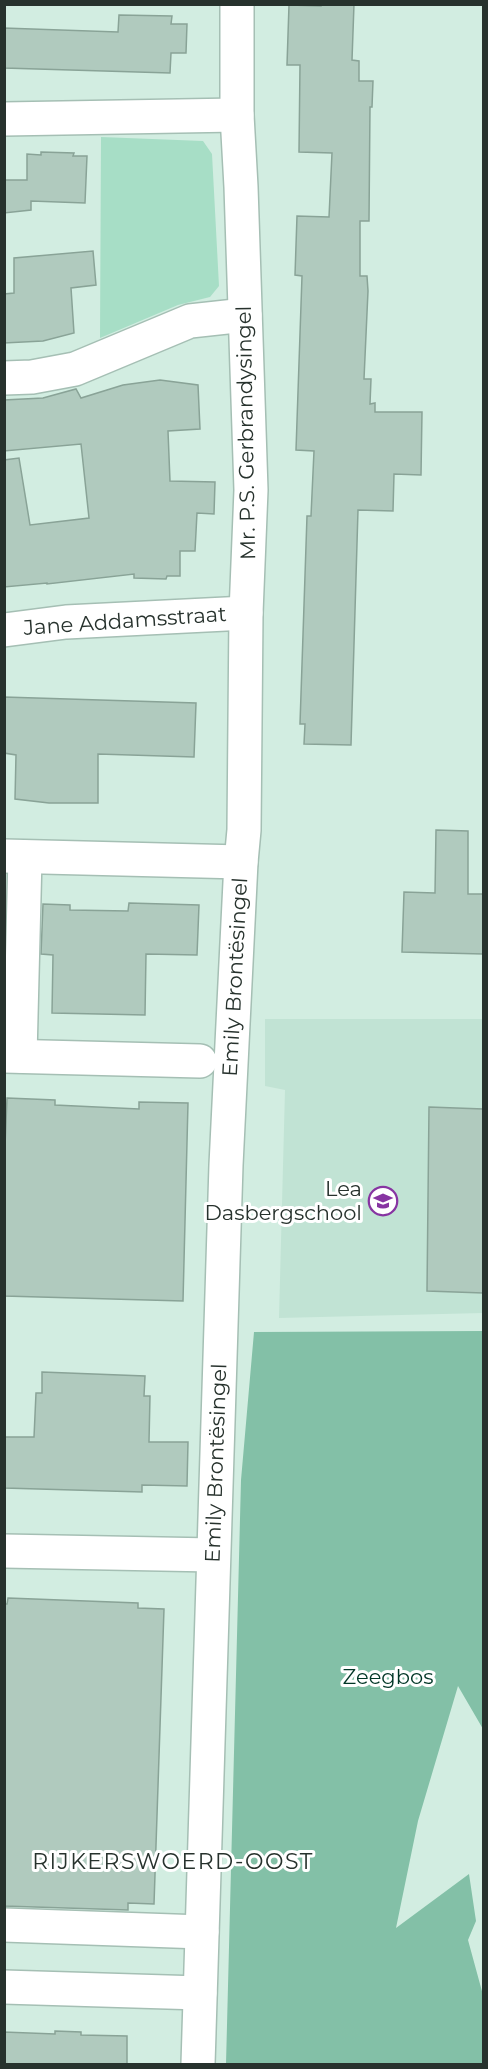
<svg xmlns="http://www.w3.org/2000/svg" width="488" height="2069" font-family="Montserrat,sans-serif">
<style>
.built{fill:#c1e3d4}
.green{fill:#a7dec6}
.forest{fill:#83c0a7}
.building{fill:#b0cabe;stroke:#89a397;stroke-width:1.5}
.lines{fill:none;stroke-linecap:round;stroke-linejoin:round}
.street-casing{stroke:#a5bfb4;stroke-width:36}
.street{stroke:#fff;stroke-width:33}
.labels{text-anchor:middle;stroke-width:6;stroke-linejoin:round;paint-order:stroke}
.street-label{font-size:21px;fill:#27322d;stroke:#fff}
.poi-label{font-size:21px;fill:#27322d;stroke:#fff;text-anchor:end}
.park-label{font-size:21px;fill:#003626;stroke:#fff}
.neighbourhood-label{font-size:22px;letter-spacing:1.5px;fill:#27322d;stroke:#fff}
</style>
<rect width="100%" height="100%" fill="#d2ede1"/>
<path class="built" d="M265,1019H483V1313L279,1318L285,1090L265,1086Z"/>
<path class="green" d="M101,137L203,141L212,154L219,286L210,297L178,305L100,338Z"/>
<path class="forest" d="M483,1331V1729L458,1686L418,1821L396,1928L469,1874L476,1921L468,1940L483,1995V2064H226L241,1480L254,1332Z"/>
<g class="building">
<path d="M321,4H354L352,60L359,61V81H373L372,107H370L369,221H360V276H367L368,291L364,379H371L370,404L375,403V412H422L421,475L394,474L393,511L358,510L351,745L304,744L305,724H300L307,516H311L314,451L296,450L302,276L295,275L297,216L329,217L332,153L299,152L300,65H287L289,5L321,6Z"/>
<path d="M119,15L172,16L171,24H187L186,53H171L170,73L4,68V28L118,32Z"/>
<path d="M41,152L74,153L73,156H87L85,203L31,201V210L4,213V180H27V154L41,155Z"/>
<path d="M93,251L96,285L71,288L74,333L43,341L4,343V294L14,293V258Z"/>
<path d="M160,380L198,385L200,429L168,431L170,481L215,482L214,514L197,513L195,551H180V576H167L166,579L134,578V574L47,584V583L4,587V460L19,458L30,525L89,518L81,444L4,451V400L43,398L76,389L81,398L123,385Z"/>
<path d="M4,697L196,703L194,757L98,754V803H49L15,799L16,755L4,753Z"/>
<path d="M436,830L468,831V894H483V954L402,952L404,892L435,893Z"/>
<path d="M129,903L199,905L197,955L146,954L145,1015L52,1013L53,955L41,954L43,904L70,905V910L128,911Z"/>
<path d="M7,1098L55,1100V1105L139,1109V1102L188,1103L183,1301L4,1296V1170Z"/>
<path d="M429,1107L483,1109V1293L427,1291Z"/>
<path d="M42,1372L145,1376L144,1396H150L149,1442H188L187,1486L142,1485V1492L4,1488V1437H34L36,1393H42Z"/>
<path d="M8,1598L138,1603V1608L164,1609L154,1904L128,1903V1910L4,1906V1604H7Z"/>
<path d="M55,2031L81,2032V2035L127,2036V2064H4V2032L55,2034Z"/>
</g>
<g class="lines">
<g class="street-casing">
<g id="street">
<path d="M4,119L237,115"/>
<path d="M4,378L32,377L75,369L190,321L245,315"/>
<path d="M4,630L66,622L246,613"/>
<path d="M4,856L241,862"/>
<path d="M4,1056L200,1061"/>
<path d="M20,1056L25,857"/>
<path d="M4,1551L213,1555"/>
<path d="M4,1925L202,1932"/>
<path d="M4,1987L200,1993"/>
<path d="M198,2064L226,1165L241,862L244,830L246,613L251,490L241,187L237,115V4"/>
</g>
</g>
<use href="#street" class="street"/>
</g>
<defs>
<g id="school-ring" transform="scale(1.5)"><circle r="9.5" fill="#fff" stroke="#8734a2" stroke-width="1.5"/><path d="M0-5L7-2L0 1L-7-2ZM-4 1L0 2.5L4 1V4Q0 6-4 4Z" fill="#8734a2"/></g>
</defs>
<g fill-rule="evenodd">
<use href="#school-ring" x="383" y="1201"/>
</g>
<g class="labels">
<g class="street-label">
<text transform="translate(246 433) rotate(-91)" y="7">Mr. P.S. Gerbrandysingel</text>
<text transform="translate(125 621) rotate(-4)" y="7">Jane Addamsstraat</text>
<text transform="translate(235 977) rotate(-87)" y="7">Emily Brontësingel</text>
<text transform="translate(216 1463) rotate(-88)" y="7">Emily Brontësingel</text>
</g>
<g class="poi-label">
<text x="362" y="1196">Lea<tspan x="362" dy="24">Dasbergschool</tspan></text>
</g>
<g class="park-label">
<text x="388" y="1684">Zeegbos</text>
</g>
<g class="neighbourhood-label">
<text x="173" y="1869">RIJKERSWOERD-OOST</text>
</g>
</g>
<rect width="488" height="2069" fill="none" stroke="#27322d" stroke-width="12"/>
</svg>
